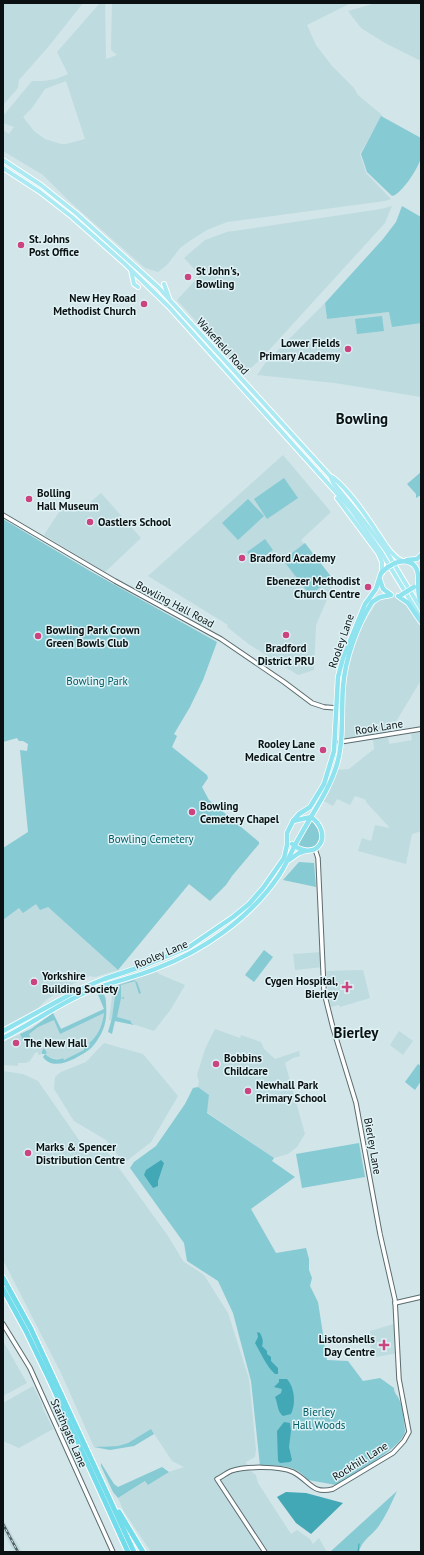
<svg xmlns="http://www.w3.org/2000/svg" width="424" height="1555" font-family="'PT Sans',sans-serif">
<style>
.built{fill:#bedbdf;fill-rule:evenodd}
.green{fill:#86cad4}
.water{fill:#43a8b6}
.lines{fill:none;stroke-linecap:round;stroke-linejoin:round}
.stream{stroke:#43a8b6;stroke-width:1}
.tertiary-casing{stroke:#5b6c6f;stroke-width:5.5}
.primary-casing{stroke:#fff;stroke-width:6}
.trunk-casing{stroke:#fff;stroke-width:6}
.motorway-casing{stroke:#fff;stroke-width:7}
.tertiary{stroke:#fff;stroke-width:3.5}
.primary{stroke:#abeaf3;stroke-width:4}
.trunk{stroke:#8fe3ef;stroke-width:4.5}
.motorway{stroke:#73dceb;stroke-width:5}
.rail-casing{stroke:#525c5e;stroke-width:2.5}
.rail{stroke:#dff2f5;stroke-width:1;stroke-dasharray:3;stroke-linecap:butt}
.trunk-bridge-casing{stroke:#fff;stroke-width:6;stroke-linecap:butt}
.trunk-bridge{stroke:#8fe3ef;stroke-width:4.5}
.poi-dot{fill:#cb437f;stroke:#dff2f5;stroke-width:1.5}
.labels{text-anchor:middle;stroke-width:3;stroke-linejoin:round;paint-order:stroke}
.poi-label{font-size:11px;font-weight:bold;fill:#0b1112;stroke:#dff2f5;text-anchor:start}
.street-label{font-size:11px;fill:#0b1112;stroke:#dff2f5}
.park-label{font-size:11px;fill:#005c65;stroke:#dff2f5}
.district-label{font-size:15px;font-weight:bold;fill:#0b1112;stroke:#dff2f5}
</style>
<rect width="100%" height="100%" fill="#d2e5e8"/>
<g class="built">
<path d="M3,3H83L49,46L19,80L18,88L3,105Z"/>
<path d="M100,3H105L106,59L117,55L111,50L112,3H351L307,25L316,45L332,66L354,88L358,95L382,115L360,154L366,173L391,199L385,201L227,222L207,230L191,240L180,248L167,265L158,272L145,268L69,201L43,175L3,151V130L9,134L14,127L3,123V116L32,81H43L56,79L68,74L57,52ZM66,81L85,139L66,144H61L45,139L34,131L23,117L32,108L45,89Z"/>
<path d="M376,3H421V61L385,43L361,28L348,11Z"/>
<path d="M392,206L385,223L260,360L244,374L177,300L200,275L184,258L205,240L227,232L381,209Z"/>
<path d="M325,303L327,319L389,312L421,323V397L335,383L257,375L266,362Z"/>
<path d="M283,455L331,512L301,540L335,581L316,625L314,670L298,675L250,645L227,627L228,625L148,576Z"/>
<path d="M101,493L141,538L105,572L44,535L61,509L74,503L81,510Z"/>
<path d="M388,594L401,597L421,622V680L388,735L389,744L412,740L411,734L421,732V831L412,834L406,864L358,851L362,838L371,841L375,825L390,828L366,802V800L355,796L350,805L337,799L333,806L322,800L335,770L349,769L374,749L373,738L340,742L345,679L348,662L363,625L377,602Z"/>
<path d="M36,903L48,907L118,970L95,977L90,976L64,988L46,1000L38,1008L3,1027V920L19,908Z"/>
<path d="M322,952L323,967L295,970L293,954Z"/>
<path d="M155,969L159,974L185,985L171,1009L154,1031L136,1025L109,1020L113,988L116,981Z"/>
<path d="M363,970L370,998L340,1007L339,1005L330,1007L326,971Z"/>
<path d="M105,1009L103,1020L98,1032L95,1038L89,1043L90,1044L85,1050L64,1060L48,1057L45,1054L44,1048L42,1051V1054L38,1055V1052L35,1053L30,1061L26,1063H18V1066L3,1065V1042L31,1029L53,1013L61,1029Z"/>
<path d="M215,1029L240,1038L241,1035L261,1042L264,1049L275,1059L299,1051L300,1056L293,1058L285,1063L305,1134L297,1147L288,1154L274,1158L207,1112L209,1095L198,1087L199,1081L197,1075L205,1049Z"/>
<path d="M399,1031L413,1041L403,1055L390,1045Z"/>
<path d="M104,1043L143,1054L178,1096L151,1142L124,1163L106,1140L74,1121L54,1089L55,1077L61,1072L86,1062Z"/>
<path d="M3,1071L23,1074L38,1081L88,1153L99,1146H103L168,1236L183,1261L204,1275L228,1313L249,1379L256,1450L255,1457L246,1462L249,1470L256,1475L258,1483L291,1534L297,1530L310,1539L313,1544L319,1538L327,1552H151L123,1510L118,1498L146,1481L148,1485L169,1472L184,1467L172,1461L151,1429L128,1443L118,1446L94,1447L61,1373L3,1260Z"/>
<path d="M394,1324L397,1325L398,1353L371,1358L370,1331Z"/>
<path d="M3,1341L27,1383L3,1396Z"/>
<path d="M33,1386L41,1402L43,1409L53,1429L19,1448L3,1441V1403Z"/>
<path d="M3,1520L7,1526L22,1552H14L3,1531Z"/>
</g>
<g class="green">
<path d="M381,116L421,138C421,144 422,151 421,157C420,166 401,195 392,196L367,172L361,154Z"/>
<path d="M402,206L421,217V323L392,327L389,312L327,319L325,303L383,239L396,222Z"/>
<path d="M382,316L384,331L357,334L355,319Z"/>
<path d="M421,472V495L416,498V494L407,484Z"/>
<path d="M284,478L298,498L267,519L254,499Z"/>
<path d="M248,499L264,516L238,540L222,523Z"/>
<path d="M3,519L90,571L217,642L203,680L190,707L174,734L177,736L172,747L207,775L208,778L202,787L209,800L259,842V844L232,876L226,885L210,901L189,884L118,970L48,907L40,910L36,904L23,913L19,908L3,920V848L28,832L20,750L27,751L28,744L23,741H19L17,738L3,742Z"/>
<path d="M265,539L273,550L255,563L247,552Z"/>
<path d="M305,543L332,578L310,595L283,560Z"/>
<path d="M312,821C326,836 319,854 298,845Z"/>
<path d="M299,862L314,863L316,887L283,880Z"/>
<path d="M264,950L273,957L254,982L245,975Z"/>
<path d="M134,980L137,982L141,993L139,994L135,981L121,985V998L124,997V999L121,998L117,1017L131,1021V1023L134,1025L115,1021L112,1034L108,1032L112,1018L116,989L119,985Z"/>
<path d="M100,991C105,994 106,998 106,1004C107,1015 106,1024 101,1034C98,1039 94,1046 90,1049C79,1057 54,1073 43,1057L45,1054H42V1051L44,1048L47,1053L45,1054C50,1059 58,1061 63,1058L64,1060L84,1050V1048L90,1045L89,1043C98,1037 103,1023 104,1013L60,1034L54,1020L38,1027L29,1034L34,1048L31,1049L23,1040L20,1034L31,1029L53,1013L61,1029L104,1009L97,992Z"/>
<path d="M418,1064L421,1066V1081L415,1090L405,1082Z"/>
<path d="M198,1087L209,1095L207,1113L274,1158L272,1161L295,1177L251,1209L276,1253L306,1248L309,1259V1270L312,1278L310,1286L318,1302L327,1360L348,1361L363,1381L380,1378L394,1388C394,1393 397,1395 399,1399C403,1407 404,1421 405,1430C406,1446 350,1476 336,1485L308,1480C294,1463 280,1466 260,1466L251,1381L233,1313L218,1281L187,1261L184,1243L130,1168L134,1162L156,1146L185,1104L193,1088Z"/>
<path d="M359,1143L365,1177L302,1188L296,1154Z"/>
<path d="M151,1429L154,1434L134,1446L110,1450L94,1447L118,1446L128,1443Z"/>
<path d="M101,1463L114,1484L118,1487L162,1467L169,1472L148,1485L145,1481L118,1498L113,1492L101,1466Z"/>
<path d="M397,1491C391,1504 386,1516 378,1527C371,1536 361,1541 359,1552H330Z"/>
</g>
<g class="water">
<path d="M161,1160L164,1163L158,1181V1186L153,1188L144,1175L146,1170Z"/>
<path d="M257,1332L260,1333C262,1337 264,1341 262,1346L267,1351V1354L271,1357V1361L278,1368V1374H275C266,1366 261,1353 255,1343L258,1337Z"/>
<path d="M279,1379H287C295,1388 296,1404 291,1414L283,1416C277,1411 278,1404 275,1397L281,1393L282,1389L274,1387L279,1382Z"/>
<path d="M284,1422L290,1423L291,1431L289,1447L292,1460L290,1462L280,1463L278,1461L277,1431Z"/>
<path d="M286,1492L306,1493L343,1503L311,1534L296,1523L277,1497Z"/>
</g>
<g class="lines">
<path class="stream" d="M358,1552L359,1544"/>
<g class="tertiary-casing">
<g id="tertiary">
<path d="M3,515L115,581L221,639L284,682L312,703L324,707L337,708"/>
<path d="M340,742L421,729"/>
<path d="M395,1303L421,1297"/>
<path d="M3,1324L30,1368L113,1552"/>
<path d="M265,1552L217,1479C222,1477 226,1473 231,1471C244,1466 280,1466 293,1472C309,1480 312,1495 333,1489L393,1453L404,1441L409,1432L399,1379L395,1300L380,1234L356,1103L333,1028L324,992L318,858L315,849"/>
</g>
</g>
<g class="primary-casing">
<g id="primary">
<path d="M3,160L41,185L76,213L158,287L330,476L334,484L360,516L385,549L421,609"/>
<path d="M3,168L40,192L72,217L125,264L169,307L351,509L381,552L421,618"/>
<path d="M131,270L134,284L138,287"/>
<path d="M164,284L169,298"/>
<path d="M332,477C348,488 368,518 379,535C386,545 391,555 402,561"/>
<path d="M337,498L378,553L382,562V573"/>
</g>
</g>
<g class="trunk-casing">
<g id="trunk">
<path d="M407,560L417,559L421,555"/>
<path d="M395,563C400,561 405,560 411,563C424,570 414,590 421,602"/>
<path d="M380,580L383,589L390,594"/>
<path d="M398,596L408,603L421,622"/>
<path d="M292,844C317,864 335,834 311,817L293,821"/>
<path d="M289,860L299,853L305,851"/>
<path d="M3,1031L80,989L104,979L146,965L189,947L233,917L249,904L263,888L284,858L287,845V833L293,821L299,814L310,807L324,784L334,751L338,677L343,658L365,604L376,589L381,573L388,567"/>
<path d="M3,1038C32,1024 58,1004 87,992C109,982 133,978 155,969C203,951 249,919 278,877C287,864 292,849 300,836C313,812 329,791 337,764C344,740 341,712 343,687C345,659 357,626 372,602L380,597L391,595"/>
</g>
</g>
<g class="motorway-casing">
<g id="motorway">
<path d="M3,1278L31,1329L134,1552"/>
<path d="M3,1289L26,1331L50,1381L128,1552"/>
<path d="M119,1512L143,1552"/>
</g>
</g>
<use href="#tertiary" class="tertiary"/>
<use href="#primary" class="primary"/>
<use href="#trunk" class="trunk"/>
<use href="#motorway" class="motorway"/>
<g class="rail-casing">
<path id="rail" d="M3,1524L18,1552"/>
</g>
<use href="#rail" class="rail"/>
<g class="trunk-bridge-casing">
<g id="trunk-bridge">
<path d="M388,567L395,563"/>
<path d="M401,595L414,587"/>
</g>
</g>
<use href="#trunk-bridge" class="trunk-bridge"/>
</g>
<g class="poi-dot">
<circle cx="21" cy="245" r="4"/>
<circle cx="188" cy="277" r="4"/>
<circle cx="144" cy="304" r="4"/>
<circle cx="348" cy="349" r="4"/>
<circle cx="29" cy="499" r="4"/>
<circle cx="90" cy="522" r="4"/>
<circle cx="242" cy="558" r="4"/>
<circle cx="368" cy="587" r="4"/>
<circle cx="286" cy="635" r="4"/>
<circle cx="38" cy="636" r="4"/>
<circle cx="323" cy="750" r="4"/>
<circle cx="192" cy="812" r="4"/>
<circle cx="34" cy="982" r="4"/>
<path d="M345 981h4v4h4v4h-4v4h-4v-4h-4v-4h4z"/>
<circle cx="16" cy="1043" r="4"/>
<circle cx="216" cy="1064" r="4"/>
<circle cx="248" cy="1091" r="4"/>
<circle cx="28" cy="1153" r="4"/>
<path d="M382 1339h4v4h4v4h-4v4h-4v-4h-4v-4h4z"/>
</g>
<g class="labels">
<g class="poi-label">
<text x="29" y="243">St. Johns<tspan x="29" dy="13">Post Office</tspan></text>
<text x="196" y="275">St John's,<tspan x="196" dy="13">Bowling</tspan></text>
<text x="136" y="302" text-anchor="end">New Hey Road<tspan x="136" dy="13">Methodist Church</tspan></text>
<text x="340" y="347" text-anchor="end">Lower Fields<tspan x="340" dy="13">Primary Academy</tspan></text>
<text x="37" y="497">Bolling<tspan x="37" dy="13">Hall Museum</tspan></text>
<text x="98" y="526">Oastlers School</text>
<text x="250" y="562">Bradford Academy</text>
<text x="360" y="585" text-anchor="end">Ebenezer Methodist<tspan x="360" dy="13">Church Centre</tspan></text>
<text x="46" y="634">Bowling Park Crown<tspan x="46" dy="13">Green Bowls Club</tspan></text>
<text x="286" y="652" text-anchor="middle">Bradford<tspan x="286" dy="13">District PRU</tspan></text>
<text x="315" y="748" text-anchor="end">Rooley Lane<tspan x="315" dy="13">Medical Centre</tspan></text>
<text x="200" y="810">Bowling<tspan x="200" dy="13">Cemetery Chapel</tspan></text>
<text x="42" y="980">Yorkshire<tspan x="42" dy="13">Building Society</tspan></text>
<text x="338" y="985" text-anchor="end">Cygen Hospital,<tspan x="338" dy="13">Bierley</tspan></text>
<text x="24" y="1047">The New Hall</text>
<text x="224" y="1062">Bobbins<tspan x="224" dy="13">Childcare</tspan></text>
<text x="256" y="1089">Newhall Park<tspan x="256" dy="13">Primary School</tspan></text>
<text x="36" y="1151">Marks &amp; Spencer<tspan x="36" dy="13">Distribution Centre</tspan></text>
<text x="375" y="1343" text-anchor="end">Listonshells<tspan x="375" dy="13">Day Centre</tspan></text>
</g>
<g class="street-label">
<text transform="translate(223 346) rotate(48)" y="4">Wakefield Road</text>
<text transform="translate(175 604) rotate(28)" y="4">Bowling Hall Road</text>
<text transform="translate(341 641) rotate(-71)" y="4">Rooley Lane</text>
<text transform="translate(379 727) rotate(-9)" y="4">Rook Lane</text>
<text transform="translate(161 954) rotate(-23)" y="4">Rooley Lane</text>
<text transform="translate(373 1146) rotate(80)" y="4">Bierley Lane</text>
<text transform="translate(69 1433) rotate(66)" y="4">Staithgate Lane</text>
<text transform="translate(360 1461) rotate(-32)" y="4">Rockhill Lane</text>
</g>
<g class="park-label">
<text x="97" y="685">Bowling Park</text>
<text x="151" y="843">Bowling Cemetery</text>
<text x="319" y="1416">Bierley<tspan x="319" dy="13">Hall Woods</tspan></text>
</g>
<g class="district-label">
<text x="362" y="424">Bowling</text>
<text x="356" y="1038">Bierley</text>
</g>
</g>
<rect width="424" height="1555" fill="none" stroke="#0b1112" stroke-width="8"/>
</svg>
